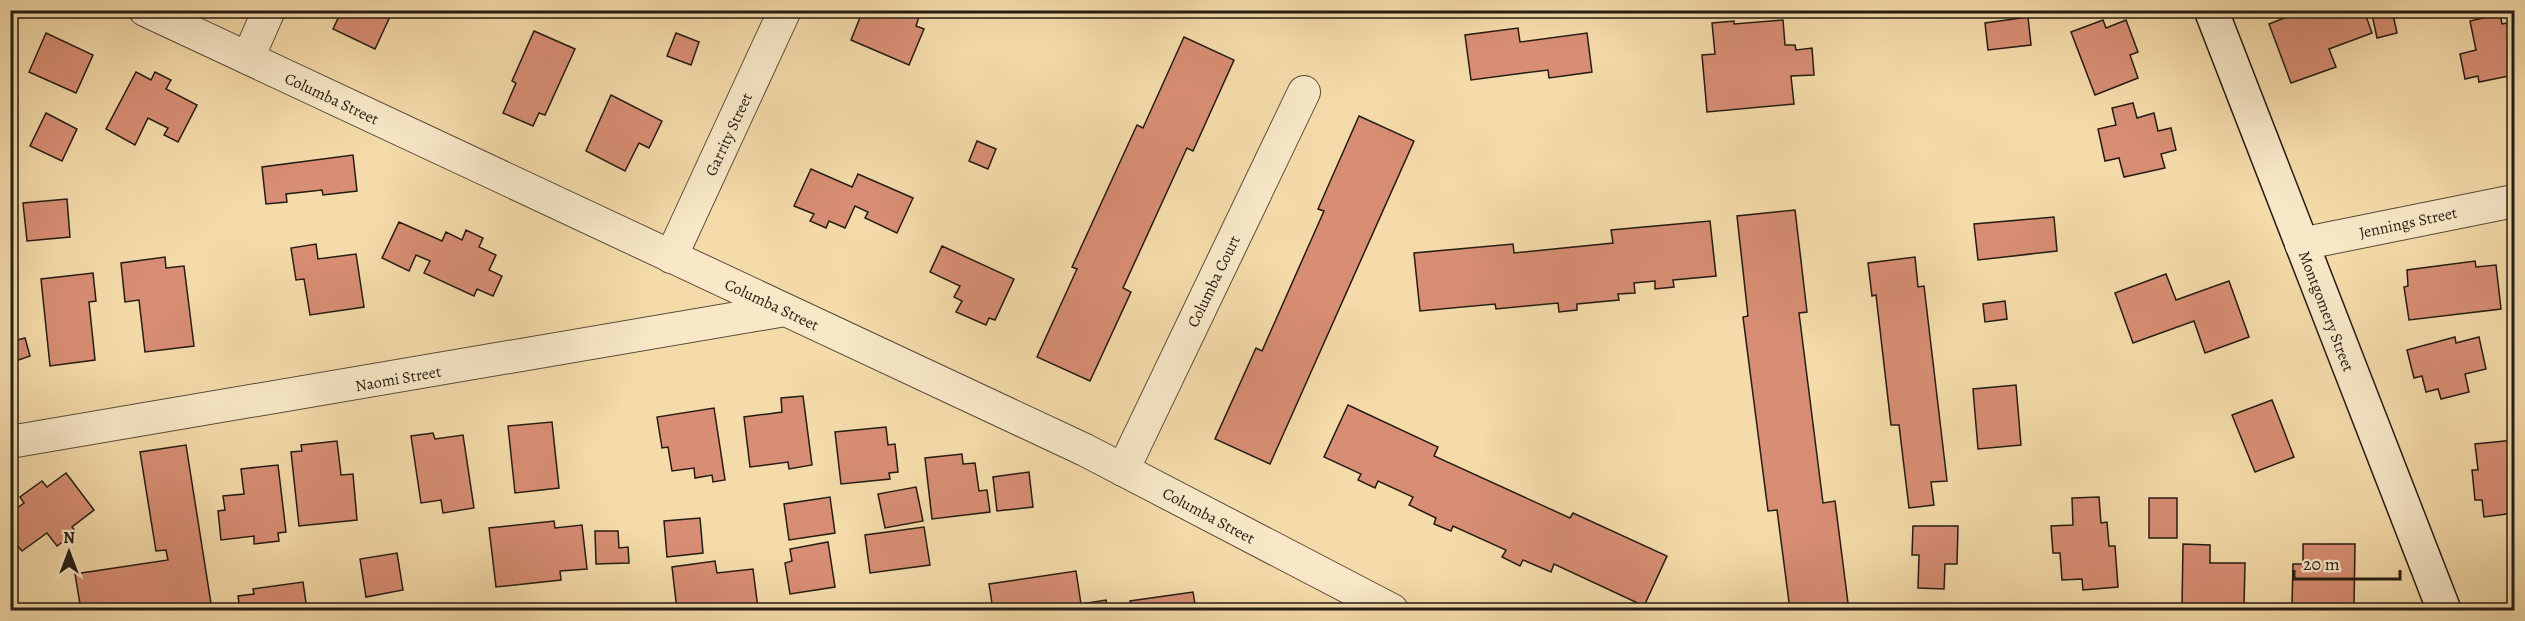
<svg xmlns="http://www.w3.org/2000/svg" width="2525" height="621" font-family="Alegreya,serif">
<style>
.building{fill:#d88e74;stroke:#241c13;stroke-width:1.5}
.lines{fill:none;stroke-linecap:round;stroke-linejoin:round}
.street-casing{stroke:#584c39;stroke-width:34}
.secondary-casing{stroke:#241c13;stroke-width:36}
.street{stroke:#f8e8c8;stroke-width:32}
.secondary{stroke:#f8e8c8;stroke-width:33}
.labels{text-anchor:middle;stroke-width:5;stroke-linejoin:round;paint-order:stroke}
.street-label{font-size:16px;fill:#241c13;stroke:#f8e8c8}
</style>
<rect width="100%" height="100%" fill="#f5dbaa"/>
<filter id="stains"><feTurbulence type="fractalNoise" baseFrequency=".00333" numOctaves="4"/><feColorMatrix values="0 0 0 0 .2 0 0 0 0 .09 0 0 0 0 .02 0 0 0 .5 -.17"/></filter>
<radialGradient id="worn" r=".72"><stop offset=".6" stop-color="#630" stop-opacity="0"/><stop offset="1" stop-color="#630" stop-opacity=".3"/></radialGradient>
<g class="building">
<path d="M342,10H393L375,49L333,29Z"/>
<path d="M863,10H903L919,17L916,26L924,29L909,65L851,40Z"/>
<path d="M2305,10H2364L2372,33L2329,49L2336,67L2291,83L2269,24Z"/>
<path d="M2371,10H2392L2397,33L2377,38Z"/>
<path d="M2500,14L2502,24L2514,22V75L2479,82L2478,76L2465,79L2460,54L2476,50L2470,21Z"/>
<path d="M2028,17L2031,45L1988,50L1985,23Z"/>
<path d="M1783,20L1785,45H1795L1796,50L1812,48L1814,75L1791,76L1794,104L1707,112L1702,55L1715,54L1712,23L1734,21V24Z"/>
<path d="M2103,20L2106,28L2126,20L2138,52L2130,55L2138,78L2095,95L2071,32Z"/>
<path d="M1518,28L1520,42L1587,33L1592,72L1549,78L1548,70L1471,80L1465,35Z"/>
<path d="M534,31L575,49L545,115L539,113L533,126L503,113L516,83L512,81Z"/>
<path d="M46,33L93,55L76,93L29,72Z"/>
<path d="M676,33L699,42L691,65L667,56Z"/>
<path d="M1184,37L1234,60L1193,151L1187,148L1123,288L1131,292L1090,381L1037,357L1077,269L1072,267L1137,125L1143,128Z"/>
<path d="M136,72L151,80L155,72L171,80L166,89L197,105L178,142L164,135L168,128L148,118L135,145L106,129Z"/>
<path d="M611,95L662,121L649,148L639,143L625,171L586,151Z"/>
<path d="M2133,103L2137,118L2154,113L2158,131L2171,128L2176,150L2161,154L2165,168L2124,177L2119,158L2105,161L2098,129L2116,125L2112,108Z"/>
<path d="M46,113L77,129L62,161L30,146Z"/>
<path d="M1359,116L1414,141L1270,464L1215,439L1256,348L1262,351L1324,211L1318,209Z"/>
<path d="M977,141L996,149L988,169L969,161Z"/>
<path d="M353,155L357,191L323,195L322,190L286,194L287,202L266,204L262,167Z"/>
<path d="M811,169L852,187L858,174L913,198L897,233L865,218L868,212L855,206L845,228L829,221L826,228L810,221L814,214L794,206Z"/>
<path d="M67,199L70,237L27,241L23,203Z"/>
<path d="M1795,210L1807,312L1799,313L1823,503L1835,501L1848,603L1790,610L1777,510L1768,511L1743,317L1748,316L1737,216Z"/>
<path d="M2054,217L2057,251L1978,260L1974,224Z"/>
<path d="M1710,221L1716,276L1673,280L1674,287L1655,289V281L1634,283L1635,293L1618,294L1619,300L1577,304V310L1559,312L1558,303L1496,309L1495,304L1420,311L1414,253L1513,244L1514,253L1613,243L1611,230Z"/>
<path d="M399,222L442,241L446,232L462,240L466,230L483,238L479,247L496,255L489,270L502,276L493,296L477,289L474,296L424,273L430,261L416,255L409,271L382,258Z"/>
<path d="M316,244L318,259L356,254L364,307L310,315L304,279L296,280L291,248Z"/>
<path d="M942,246L1014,279L995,320L989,318L986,325L956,312L962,301L954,297L960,286L930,272Z"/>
<path d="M165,257L166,268L184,266L194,346L145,352L139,300L125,302L121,263Z"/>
<path d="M1915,257L1918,287L1924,286L1947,481L1931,482L1934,505L1909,508L1899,425H1891L1876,295L1872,296L1868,263Z"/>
<path d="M2475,261L2476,267L2496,265L2501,309L2409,320L2404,287L2408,286L2407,270Z"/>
<path d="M93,273L96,301L89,302L95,360L50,366L41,279Z"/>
<path d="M2166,274L2176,300L2229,281L2249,337L2205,353L2194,321L2133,343L2115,293Z"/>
<path d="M2005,301L2007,319L1985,322L1983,304Z"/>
<path d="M2455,337L2456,343L2479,337L2486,369L2465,374L2469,392L2441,399L2438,389L2426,392L2422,376L2414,378L2407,350Z"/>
<path d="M25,338L30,356L10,363V342Z"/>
<path d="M2016,385L2021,445L1978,449L1973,389Z"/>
<path d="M803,396L812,465L789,469L788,462L750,467L744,417L782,412L781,398Z"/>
<path d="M2272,400L2294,457L2255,472L2232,415Z"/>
<path d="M1348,405L1438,447L1434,456L1570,518L1573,513L1667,556L1644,606L1554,564L1551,572L1523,560L1520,566L1502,557L1506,550L1453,526L1451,531L1434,524L1436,518L1409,505L1413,497L1378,481L1375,488L1358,480L1361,474L1324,457Z"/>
<path d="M714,408L725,480L713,482L712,475L695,478L694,468L672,471L668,447L662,448L657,417Z"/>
<path d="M552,422L559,488L515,493L508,426Z"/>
<path d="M886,427L888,445L895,444L898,472L889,473L890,479L841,484L835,432Z"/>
<path d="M433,433L435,439L463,435L474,508L443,513L441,500L421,503L411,436Z"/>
<path d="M2514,440V513L2484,517L2482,500H2475L2472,470H2478L2475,444Z"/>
<path d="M337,441L341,475L353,474L357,520L299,526L291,452L302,451L301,445Z"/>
<path d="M186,445L212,610H81L75,574L168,560L166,550L156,551L140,452Z"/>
<path d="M962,454L963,464L975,463L979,491L987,490L990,512L932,519L925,458Z"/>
<path d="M278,465L286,532L278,533L279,541L254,544V536L221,540L218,511L225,510L223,496L244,494L241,469Z"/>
<path d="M1029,472L1033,507L997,511L993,477Z"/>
<path d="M66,473L94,510L72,527L76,532L57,546L47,533L22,551L10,537V513L24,503L20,497L42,481L47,487Z"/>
<path d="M916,487L923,521L885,528L878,494Z"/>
<path d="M830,497L835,533L789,540L784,504Z"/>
<path d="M2099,497L2101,523L2107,522L2109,546H2115L2118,587L2083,590L2082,579L2062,580L2060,553H2053L2051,526L2073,525L2072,498Z"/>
<rect x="2149" y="498" width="28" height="40"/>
<path d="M700,518L703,553L667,557L664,521Z"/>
<path d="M554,521L555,528L582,525L587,569L560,571L561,580L496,587L489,528Z"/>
<path d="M1913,526H1958L1957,564H1945L1944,589L1918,588L1919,555H1912Z"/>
<path d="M924,527L930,565L870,573L865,535Z"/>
<path d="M595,531H618L619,548L628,547L629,563L596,564Z"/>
<path d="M828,542L835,587L790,594L785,563L792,561L790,549Z"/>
<path d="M2183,544L2210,545V563H2245L2244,607L2182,606Z"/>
<path d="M2303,544H2355L2354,608L2310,610V606H2292L2293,564H2303Z"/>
<path d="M397,553L403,590L366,597L360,559Z"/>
<path d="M715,561L717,573L753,569L758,609L736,610L735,605L677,610L672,567Z"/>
<path d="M1076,571L1081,604L1106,600L1108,610H993L989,584Z"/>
<path d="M303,582L307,610H240L238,596L254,594L253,589Z"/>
<path d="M1193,592L1196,610H1132L1130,601Z"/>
</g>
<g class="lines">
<g class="street-casing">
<g id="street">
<path d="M145,10L1085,450L1392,610"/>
<path d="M248,58L269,10"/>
<path d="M2301,244L2514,201"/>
<path d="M671,257L785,10"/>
<path d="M10,442L785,310"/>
<path d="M1123,470L1304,92"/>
</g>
</g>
<g class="secondary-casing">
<path id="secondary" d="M2211,10L2444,610"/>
</g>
<use href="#street" class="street"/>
<use href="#secondary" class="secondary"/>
</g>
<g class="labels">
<g class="street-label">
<text transform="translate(332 98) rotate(25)" y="6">Columba Street</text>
<text transform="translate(728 134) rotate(-65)" y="6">Garrity Street</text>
<text transform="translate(2408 222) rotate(-12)" y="6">Jennings Street</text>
<text transform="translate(1213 281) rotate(-64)" y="6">Columba Court</text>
<text transform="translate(772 304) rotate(25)" y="6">Columba Street</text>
<text transform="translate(2327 311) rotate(69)" y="6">Montgomery Street</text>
<text transform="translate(398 378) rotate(-10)" y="6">Naomi Street</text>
<text transform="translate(1209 515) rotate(28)" y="6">Columba Street</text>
</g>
</g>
<rect width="2525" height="621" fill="none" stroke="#f5dbaa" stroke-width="36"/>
<rect x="12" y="12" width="2501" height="597" fill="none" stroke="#241c13" stroke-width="3"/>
<rect x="18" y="18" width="2489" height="585" fill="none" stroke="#241c13" stroke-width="1.5"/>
<g transform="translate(69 552)" stroke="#f8e8c8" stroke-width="4.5" paint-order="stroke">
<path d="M0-4.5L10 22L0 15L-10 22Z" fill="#241c13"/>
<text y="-9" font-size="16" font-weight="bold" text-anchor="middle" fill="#241c13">N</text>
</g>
<path d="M2294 570v9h106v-9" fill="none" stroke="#241c13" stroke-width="3"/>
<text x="2303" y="570" font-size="18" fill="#241c13" stroke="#f8e8c8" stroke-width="4.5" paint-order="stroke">20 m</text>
<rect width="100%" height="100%" filter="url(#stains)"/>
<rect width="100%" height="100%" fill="url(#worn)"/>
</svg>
